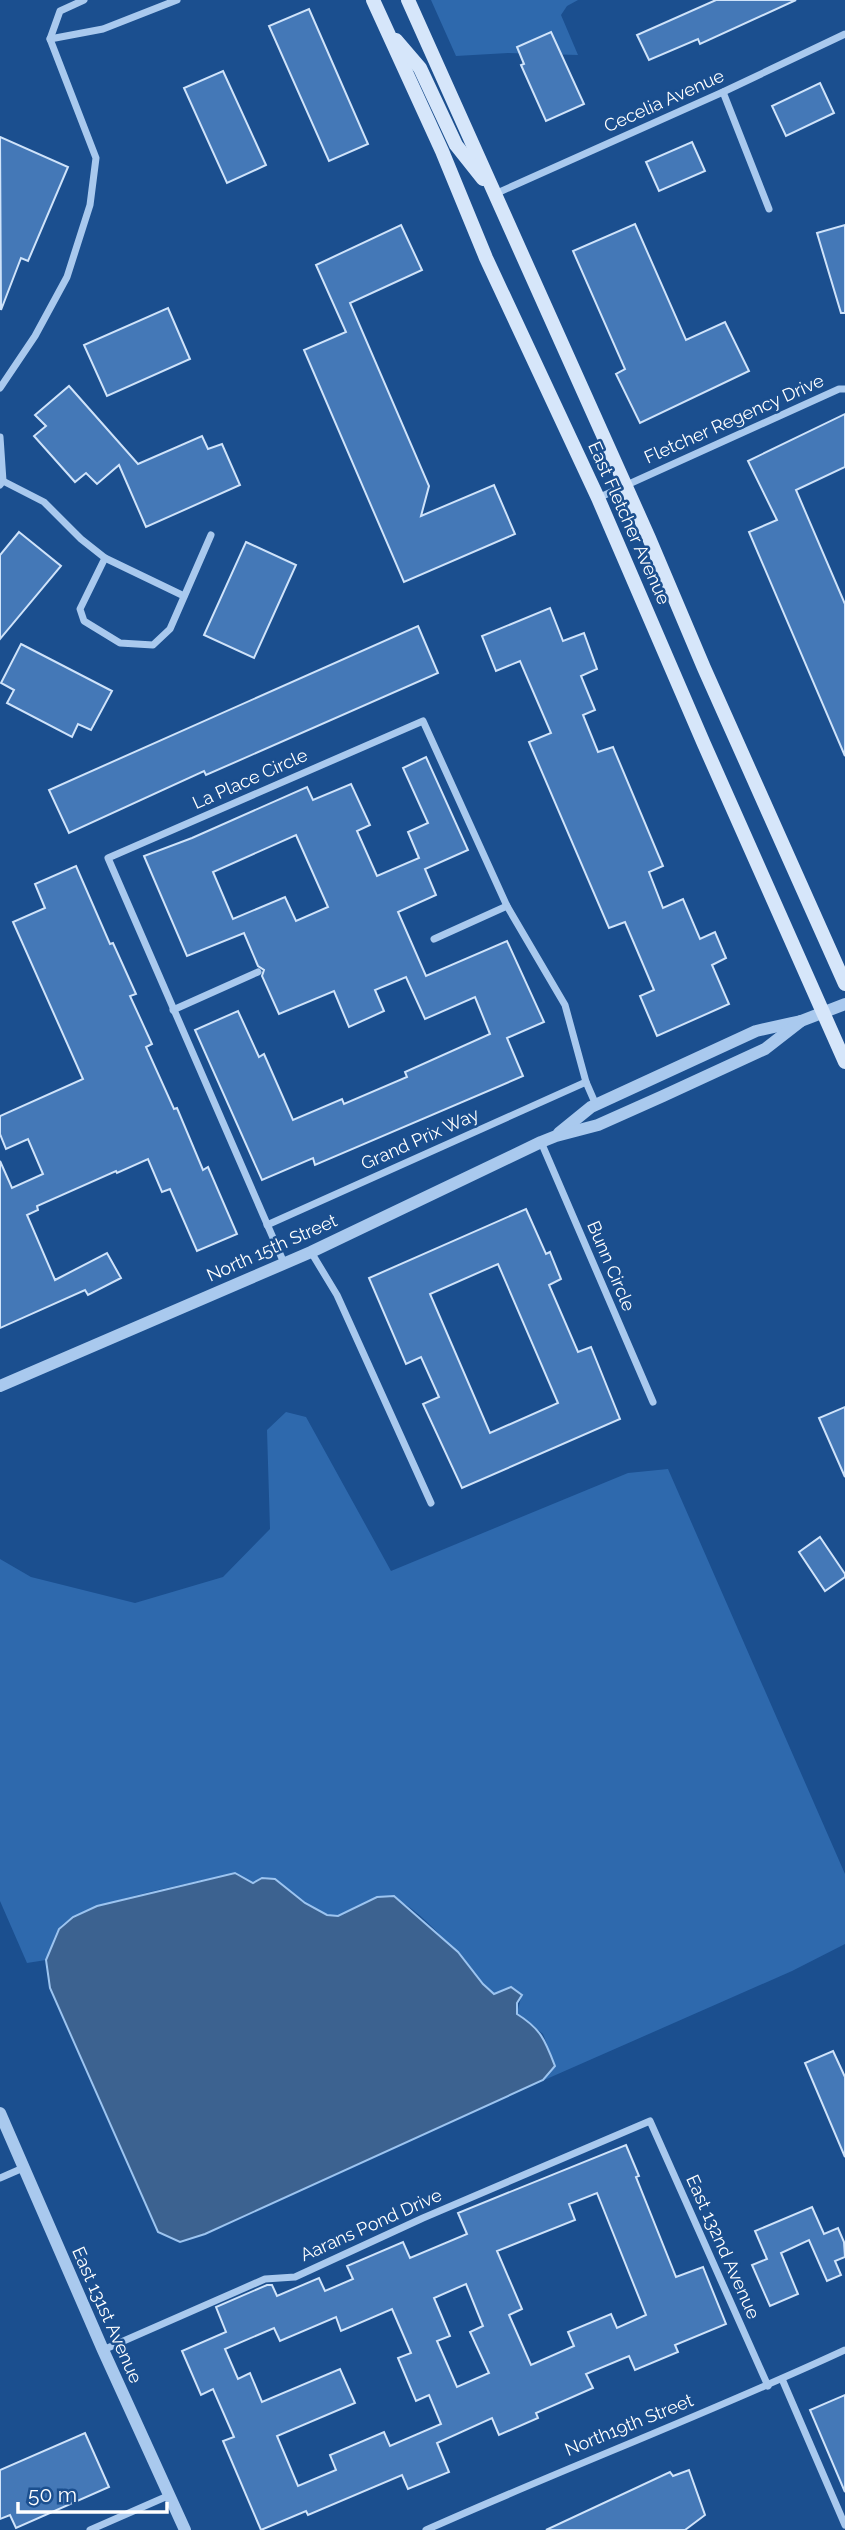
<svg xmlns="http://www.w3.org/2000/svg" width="845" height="2530" font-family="Raleway,sans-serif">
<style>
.green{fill:#2e69ad}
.water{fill:#3c6290;stroke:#9cc4f0;stroke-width:2}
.building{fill:#4478b7;stroke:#cfe3fa;stroke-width:2;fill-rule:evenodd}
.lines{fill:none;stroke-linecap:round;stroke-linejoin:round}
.minor{stroke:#a9c9ee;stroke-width:7}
.tertiary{stroke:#a9c9ee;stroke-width:12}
.secondary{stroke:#d6e6fa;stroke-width:14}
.labels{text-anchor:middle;stroke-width:5;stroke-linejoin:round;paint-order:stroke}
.street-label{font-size:18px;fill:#fff;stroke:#1b4f8f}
</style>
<rect width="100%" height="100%" fill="#1b4f8f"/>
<g class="green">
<path d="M431,0H578L567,6L561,15L578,55L508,53L456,56Z"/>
<path d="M286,1412L306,1417L391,1571L628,1473L668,1469L845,1874V1944L792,1971L542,2081L555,2065L543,2034L517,2013L522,1994L512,1987L494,1995C472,1973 415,1896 385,1897C366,1897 350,1919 330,1915C302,1909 288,1880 262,1877L253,1883L236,1873C197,1882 87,1901 61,1926C54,1933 51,1950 46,1960L27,1963L0,1901V1559L31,1577L135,1603L223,1577L270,1529L267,1430Z"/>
</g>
<path class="water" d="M235,1873L253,1883L262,1878L275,1879L305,1903L327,1915L338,1916L377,1897L394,1896L458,1952L483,1984L494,1994L511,1987L522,1995L517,2003V2014C541,2029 545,2040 555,2066L543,2080L205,2234L180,2242L158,2232L50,1988L46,1960L59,1929L73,1917L97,1906Z"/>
<g class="building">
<path d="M716,0H796L700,44L698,39L649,60L637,35Z"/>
<path d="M309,9L368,144L329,161L269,26Z"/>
<path d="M551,32L584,104L546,121L521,65L524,64L517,47Z"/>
<path d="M223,71L266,165L227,183L184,88Z"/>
<path d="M820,83L834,113L786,136L772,106Z"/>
<path d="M0,137L68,167L28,261L21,258L1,310Z"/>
<path d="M692,142L705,171L659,191L646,162Z"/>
<path d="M635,224L686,340L725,322L749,371L640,423L616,374L625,369L573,251Z"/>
<path d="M401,225L422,270L350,303L429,486L421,516L494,485L515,534L404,582L304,350L346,332L316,265Z"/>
<path d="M845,225V313H841L817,233Z"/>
<path d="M168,308L190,359L107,396L84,345Z"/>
<path d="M69,386L138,464L202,436L208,449L222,444L240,485L146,527L119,465L97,484L86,473L75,482L34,436L46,426L35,415Z"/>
<path d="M845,414V467L796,490L845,604V756L749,532L777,520L748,461Z"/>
<path d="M19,532L61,566L0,639V555Z"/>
<path d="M246,542L296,565L254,658L204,635Z"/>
<path d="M550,608L563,641L584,633L597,669L581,676L595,710L583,715L598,752L613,747L663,866L649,872L663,908L683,899L700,939L715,932L726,958L712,965L729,1004L657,1036L640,996L654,990L625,922L609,928L529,742L551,733L520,661L496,671L482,636Z"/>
<path d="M418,626L438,673L206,775L204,771L69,833L49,790Z"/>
<path d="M21,644L112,691L91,730L78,724L72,737L7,703L14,690L1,683Z"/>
<path d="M426,757L468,850L425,869L436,895L398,912L426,976L507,941L544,1022L507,1038L523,1076L315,1165L313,1158L262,1180L195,1030L238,1011L259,1057L264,1054L293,1120L342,1099L344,1104L407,1077L405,1072L490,1034L475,997L425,1019L406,977L375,990L384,1011L349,1027L334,991L279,1014L262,976L264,970L258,966L244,933L187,956L144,856L192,838L307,787L313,800L351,784L370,825L357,831L377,876L419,858L408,832L428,823L403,768ZM296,835L328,907L296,921L285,897L233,919L213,872Z"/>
<path d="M76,866L110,944L113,943L136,994L130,996L152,1044L146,1047L174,1109L177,1108L203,1170L208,1167L237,1234L197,1251L170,1189L162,1192L148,1159L117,1173L116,1171L37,1206L38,1210L27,1215L55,1280L107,1253L121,1278L88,1295L85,1290L0,1328V1161L12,1188L43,1174L28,1139L6,1149L0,1134V1116L83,1079L13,922L45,908L35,884Z"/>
<path d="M526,1209L546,1254L550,1252L561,1279L549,1285L578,1352L591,1347L620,1419L462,1488L423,1404L439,1397L421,1357L406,1364L369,1278ZM498,1264L558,1403L490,1433L430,1294Z"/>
<path d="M845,1407V1477L819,1418Z"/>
<path d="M820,1537L845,1574V1577L825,1591L799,1552Z"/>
<path d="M833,2051L845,2077V2157L805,2063Z"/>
<path d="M626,2145L639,2176L636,2177L676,2277L703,2267L726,2324L675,2345L678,2352L635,2370L629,2356L586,2374L593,2388L536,2413L538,2418L499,2435L492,2418L437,2443L449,2472L408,2489L402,2475L308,2515L306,2511L261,2530L223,2441L234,2437L213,2389L201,2395L182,2351L226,2332L216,2307L267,2285H272L277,2296L319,2278L325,2291L353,2279L347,2266L403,2242L410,2258L467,2234L458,2213ZM597,2193L646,2315L617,2328L611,2314L568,2332L574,2346L531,2365L509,2315L522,2309L497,2251L575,2220L569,2204ZM466,2284L483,2326L470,2332L489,2373L457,2387L437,2341L450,2336L434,2298ZM392,2309L411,2353L398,2358L416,2401L429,2395L441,2424L390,2446L384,2432L330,2455L336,2470L298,2486L277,2436L355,2403L340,2369L262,2402L250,2373L238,2379L225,2349L274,2328L280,2341L336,2317L341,2331Z"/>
<path d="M812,2207L824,2234L838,2228L844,2242L845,2257L835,2261L841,2275L827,2281L809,2240L781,2253L798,2294L770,2306L752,2265L767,2259L755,2231Z"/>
<path d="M845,2395V2492L810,2410Z"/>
<path d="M85,2433L109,2487L16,2528L10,2515L0,2519V2470Z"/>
<path d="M689,2470L705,2515L685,2530H546L670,2472L673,2476Z"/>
</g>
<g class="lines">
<g class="minor">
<path d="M50,39L103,29L177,0"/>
<path d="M723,92L769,209"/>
<path d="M495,194L723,92L845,34"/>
<path d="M0,388L35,336L67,277L90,205L96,158L50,39L60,11L84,0"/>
<path d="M0,437L3,481L0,485"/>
<path d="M3,481L44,502L81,539L105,558L80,609L84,621L120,643L153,645L170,629L211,535"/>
<path d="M598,498L839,389H845"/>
<path d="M105,558L184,596"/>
<path d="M434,939L507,906"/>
<path d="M173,1010L258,972"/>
<path d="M541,1142L653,1402"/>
<path d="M267,1225L586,1082"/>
<path d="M311,1252L337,1295L431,1503"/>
<path d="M284,1263L108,858L423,721L507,906L565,1005L586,1082L596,1105"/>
<path d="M0,2178L23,2168"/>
<path d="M103,2350L265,2279L295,2277L423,2218L650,2121L768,2386"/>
<path d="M782,2379L845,2525"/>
<path d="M90,2530L170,2495"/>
<path d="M426,2530C565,2468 707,2414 845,2350"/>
</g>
<g class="tertiary">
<path d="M559,1133L591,1107L756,1031L801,1021L845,1004"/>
<path d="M0,1386L311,1252L541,1142L556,1136L598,1125L663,1096L765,1049L801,1021"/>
<path d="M0,2113L103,2350L185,2530"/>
</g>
<g class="secondary">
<path d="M373,0L442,151L486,258L598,498L704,744L845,1062"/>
<path d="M408,0L649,538L704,668L845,984"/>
<path d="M396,40L420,68L456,145L483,179"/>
</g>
</g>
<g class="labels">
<g class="street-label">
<text transform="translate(664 101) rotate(-24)" y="6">Cecelia Avenue</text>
<text transform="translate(734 419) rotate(-24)" y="6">Fletcher Regency Drive</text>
<text transform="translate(629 523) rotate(66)" y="6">East Fletcher Avenue</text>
<text transform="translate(250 779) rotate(-24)" y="6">La Place Circle</text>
<text transform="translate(420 1139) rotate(-24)" y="6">Grand Prix Way</text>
<text transform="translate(272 1248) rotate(-24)" y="6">North 15th Street</text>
<text transform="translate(611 1266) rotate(67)" y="6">Bunn Circle</text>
<text transform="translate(371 2225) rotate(-24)" y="6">Aarans Pond Drive</text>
<text transform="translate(723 2247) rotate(66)" y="6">East 132nd Avenue</text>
<text transform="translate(107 2315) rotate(66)" y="6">East 131st Avenue</text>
<text transform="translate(629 2425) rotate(-22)" y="6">North19th Street</text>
</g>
</g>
<path d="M18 2502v10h149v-10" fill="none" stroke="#ffffff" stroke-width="3.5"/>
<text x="28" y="2502" font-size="21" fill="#ffffff" stroke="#1b4f8f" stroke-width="5" paint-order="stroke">50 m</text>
</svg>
